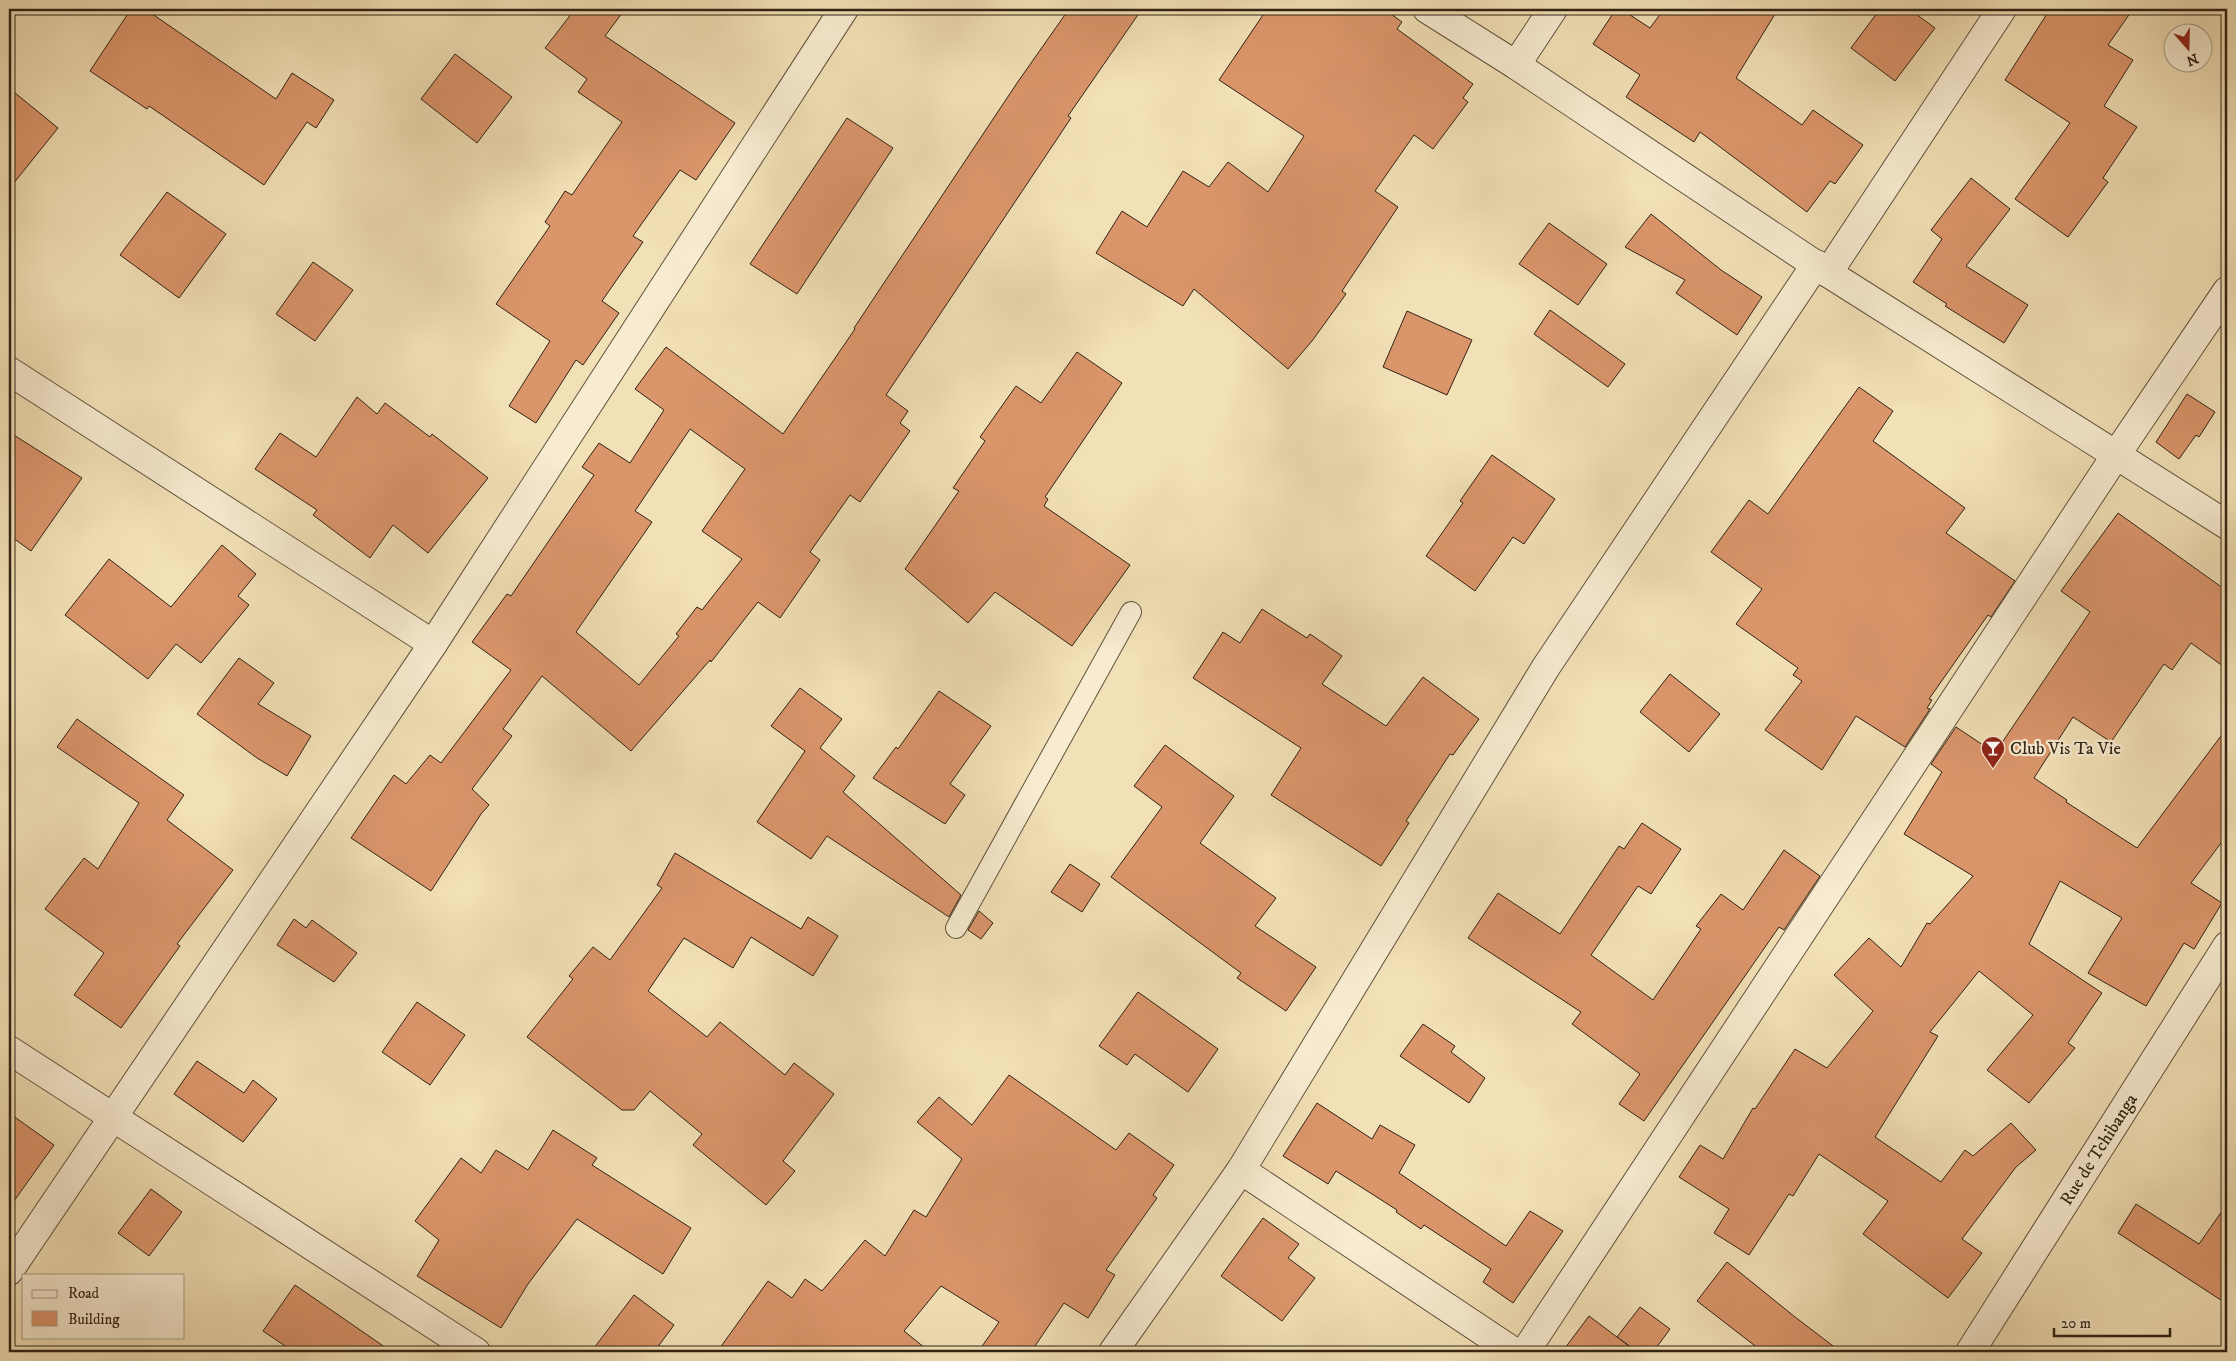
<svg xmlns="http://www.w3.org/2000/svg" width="2236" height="1361" font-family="'IM FELL DW Pica',serif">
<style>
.building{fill:#db956b;stroke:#302314;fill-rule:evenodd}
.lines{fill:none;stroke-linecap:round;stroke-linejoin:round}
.service-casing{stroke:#60523c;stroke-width:22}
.minor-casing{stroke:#60523c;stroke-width:30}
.tertiary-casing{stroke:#60523c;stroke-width:30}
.service{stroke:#f7ebd0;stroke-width:20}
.minor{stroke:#f7ebd0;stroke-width:28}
.tertiary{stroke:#f7ebd0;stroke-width:28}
.labels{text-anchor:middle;stroke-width:4.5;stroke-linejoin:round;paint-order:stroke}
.poi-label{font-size:18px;fill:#302314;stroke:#f7ebd0;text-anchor:start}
.street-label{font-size:18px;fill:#302314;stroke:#f7ebd0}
</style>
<rect width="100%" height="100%" fill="#f2e0b6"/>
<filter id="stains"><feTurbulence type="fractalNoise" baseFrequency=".004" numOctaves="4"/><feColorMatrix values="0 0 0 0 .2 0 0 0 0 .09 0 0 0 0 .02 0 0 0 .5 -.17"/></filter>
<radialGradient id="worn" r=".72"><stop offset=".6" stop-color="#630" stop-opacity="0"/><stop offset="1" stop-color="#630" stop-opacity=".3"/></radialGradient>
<g class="building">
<path d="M131,9H145L276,99L292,73L334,100L316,128L307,122L264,185L149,106L147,109L90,71Z"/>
<path d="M575,9H625L605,36L735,123L696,180L680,170L633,236L643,242L602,301L619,313L583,365L576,360L536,423L509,406L550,341L496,304L550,226L545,222L565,191L572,195L622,122L578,92L587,79L545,48Z"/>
<path d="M1069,9H1142L1068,116L1071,118L886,395L908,411L900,423L910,431L860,502L850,495L810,552L820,560L780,618L758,602L711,662L710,660L631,751L542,676L503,729L512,736L472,789L489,805L481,814L431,891L351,838L394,775L406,784L430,755L441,763L511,670L472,642L507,594L511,596L594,475L582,467L599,443L630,463L664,410L635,389L666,347L783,434L855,329L854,328L1017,83ZM690,429L745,469L702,531L742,559L702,610L697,607L676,634L679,636L639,685L576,632L652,522L635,511Z"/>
<path d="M1267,9H1384L1402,22L1397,29L1473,84L1463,98L1468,102L1433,149L1414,135L1375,191L1398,207L1342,291L1346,294L1312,341L1288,369L1194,289L1183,306L1096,253L1122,211L1147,227L1183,171L1209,187L1228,162L1268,192L1304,136L1219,80Z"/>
<path d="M1616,9H1621L1650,28L1664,9H1778L1736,78L1802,125L1813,110L1863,145L1835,184L1830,181L1807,212L1700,132L1694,142L1626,97L1640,75L1593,44Z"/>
<path d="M1880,9H1909L1935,28L1895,81L1851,48Z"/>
<path d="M2050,9H2133L2108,45L2133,60L2104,106L2137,127L2103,178L2108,182L2068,237L2015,199L2070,123L2005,80Z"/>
<path d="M455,54L512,97L477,143L421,99Z"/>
<path d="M9,88L58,128L9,189Z"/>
<path d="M847,118L893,148L797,294L750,264Z"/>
<path d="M1971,178L2010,209L1966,266L2028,305L2004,343L1945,306L1947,304L1913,282L1942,239L1931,230Z"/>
<path d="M167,192L226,234L179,298L120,255Z"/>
<path d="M1651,214L1721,270L1762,297L1737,335L1676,293L1685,280L1625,247Z"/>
<path d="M1549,223L1607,264L1578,305L1519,264Z"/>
<path d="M313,262L353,290L315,341L276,314Z"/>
<path d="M1550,310L1625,364L1608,387L1534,334Z"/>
<path d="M1407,311L1472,340L1447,395L1383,367Z"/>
<path d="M1077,352L1122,383L1045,497L1048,499L1044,506L1130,565L1072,646L995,592L968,623L905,569L959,491L953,488L985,441L980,437L1016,386L1041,403Z"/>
<path d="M1859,387L1893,411L1873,441L1965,508L1946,533L2015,581L1991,617L1988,615L1929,699L1932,700L1927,708L1930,709L1905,747L1856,716L1822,770L1765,730L1802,681L1793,675L1798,668L1736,624L1762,589L1711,552L1749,500L1768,514Z"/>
<path d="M2187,394L2215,412L2199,437L2196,435L2179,459L2156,442Z"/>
<path d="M357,397L377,414L385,403L430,437L432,434L488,478L428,553L393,525L370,558L313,515L317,510L255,469L280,433L316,457Z"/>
<path d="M9,432L82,478L31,551L9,535Z"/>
<path d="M1492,455L1555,499L1524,544L1513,537L1475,591L1426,556L1463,503L1460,501Z"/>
<path d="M2118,513L2227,591V669L2191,643L2172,670L2164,664L2111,742L2073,717L2034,778L2067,800L2066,802L2137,848L2227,728V835L2191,883L2222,903L2194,949L2184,943L2146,1006L2088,973L2122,918L2060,881L2029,944L2102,993L2068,1043L2075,1048L2029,1103L1987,1070L2033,1015L1979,971L1930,1032L1938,1036L1875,1137L1941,1182L1965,1150L1973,1156L2011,1123L2036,1150L2016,1167L1962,1239L1982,1253L1948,1298L1863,1234L1888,1201L1819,1154L1793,1196L1789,1194L1749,1255L1714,1233L1729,1209L1679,1177L1700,1145L1723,1159L1753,1108L1755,1109L1795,1049L1827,1068L1873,1011L1834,975L1869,938L1901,967L1927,923L1930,924L1973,876L1904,834L1942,772L1931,764L1956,727L1995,753L2090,612L2061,591Z"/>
<path d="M222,545L256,574L238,596L249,605L201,663L176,644L148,679L65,615L109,559L171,607Z"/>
<path d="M1262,609L1307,638L1310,634L1342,656L1322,684L1386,726L1423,677L1479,719L1453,755L1450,754L1406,821L1409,823L1381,866L1271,795L1301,748L1193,678L1223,632L1240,643Z"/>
<path d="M239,658L274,683L258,704L311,736L287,776L257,758L197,714Z"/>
<path d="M1670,674L1720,714L1689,752L1640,712Z"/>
<path d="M800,688L842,719L820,748L855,776L843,792L961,895L949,917L827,836L811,859L757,822L805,751L771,726Z"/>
<path d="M939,691L991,726L950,784L965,795L945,824L873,778L896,747L898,749Z"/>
<path d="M77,719L184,795L167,820L233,870L177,944L180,946L121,1028L74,995L104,953L45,909L84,858L98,869L139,803L57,747Z"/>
<path d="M1165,745L1234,796L1200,843L1276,898L1255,926L1316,967L1286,1011L1237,978L1241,973L1111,877L1162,807L1134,786Z"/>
<path d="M1642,823L1681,849L1651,894L1638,886L1591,955L1653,1000L1701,929L1696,926L1721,894L1743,910L1784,850L1820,876L1784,930L1779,927L1644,1121L1619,1104L1640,1074L1572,1024L1581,1012L1468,938L1498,893L1560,934L1619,846L1624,849Z"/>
<path d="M675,853L801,929L808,917L838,936L813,976L751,937L733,968L684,938L648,991L707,1037L720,1022L785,1075L794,1063L834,1094L783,1161L795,1171L766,1205L693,1145L702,1134L650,1091L634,1110H622L527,1037L573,979L569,976L593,947L610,960L662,888L657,885Z"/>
<path d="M1070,864L1100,884L1082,912L1051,892Z"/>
<path d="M979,911L993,923L981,939L968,930Z"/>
<path d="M294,919L306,928L312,920L357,953L334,982L277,945Z"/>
<path d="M1138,992L1218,1049L1188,1092L1135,1054L1127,1065L1099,1046Z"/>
<path d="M417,1002L465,1035L430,1085L382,1052Z"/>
<path d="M1423,1024L1455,1046L1451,1052L1485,1078L1469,1103L1400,1056Z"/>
<path d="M197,1061L244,1093L253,1080L277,1099L243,1142L174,1094Z"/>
<path d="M1009,1075L1116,1150L1129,1133L1174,1165L1153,1195L1157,1198L1106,1270L1115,1275L1088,1318L1064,1303L1031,1352H978L999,1322L941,1286L904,1331L930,1352H717L768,1281L792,1298L805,1279L822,1291L865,1240L885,1256L914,1210L926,1217L962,1159L917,1122L939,1097L972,1125Z"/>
<path d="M1317,1103L1372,1139L1380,1125L1415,1145L1399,1173L1506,1246L1530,1211L1563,1231L1513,1303L1483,1282L1491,1269L1424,1225L1421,1229L1396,1212L1397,1210L1336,1171L1328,1184L1283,1156Z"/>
<path d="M9,1113L54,1145L9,1208Z"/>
<path d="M553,1130L597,1158L592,1165L691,1228L663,1274L577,1219L528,1284L501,1328L417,1276L439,1240L415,1221L461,1158L481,1173L496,1150L528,1170Z"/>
<path d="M151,1189L182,1212L149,1256L118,1233Z"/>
<path d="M2136,1204L2199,1244L2227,1204V1304L2118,1233Z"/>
<path d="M1263,1218L1299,1244L1288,1258L1315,1278L1282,1321L1221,1276Z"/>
<path d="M1727,1262L1795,1317L1841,1352H1763L1697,1301Z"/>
<path d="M295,1285L392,1352H294L263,1331Z"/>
<path d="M634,1295L674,1325L654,1352H591Z"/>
<path d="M1640,1307L1670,1329L1653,1352H1638L1617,1337Z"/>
<path d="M1589,1316L1637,1352H1562Z"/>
</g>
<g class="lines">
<g class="service-casing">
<path id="service" d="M956,928L1131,612"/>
</g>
<g class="minor-casing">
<g id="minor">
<path d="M1427,9L1516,65L1828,273L2227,525"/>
<path d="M1516,65L1553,9"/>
<path d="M1828,273L2002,9"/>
<path d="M9,371L433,644"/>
<path d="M9,1050L476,1352"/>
<path d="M1241,1170L1514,1352"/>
<path d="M9,1271L433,644L844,9"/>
<path d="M1113,1352L1241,1170L1546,667L1816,264"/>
<path d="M1525,1352L2116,455L2227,291"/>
</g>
</g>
<g class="tertiary-casing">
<g id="tertiary">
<path id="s1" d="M1970,1352L2227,946"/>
</g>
</g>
<use href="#service" class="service"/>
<use href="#minor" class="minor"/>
<use href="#tertiary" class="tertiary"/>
</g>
<defs>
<g id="bar-pin" transform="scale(1.25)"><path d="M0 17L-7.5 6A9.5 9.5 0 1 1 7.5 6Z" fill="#8f2418" stroke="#f7ebd0"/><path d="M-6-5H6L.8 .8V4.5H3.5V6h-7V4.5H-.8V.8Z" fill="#fff"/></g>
</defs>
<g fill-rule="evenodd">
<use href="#bar-pin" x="1993" y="748"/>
</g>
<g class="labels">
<g class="poi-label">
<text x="2010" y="754">Club Vis Ta Vie</text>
</g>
<g class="street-label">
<text dy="6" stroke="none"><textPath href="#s1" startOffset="240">Rue de Tchibanga</textPath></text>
</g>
</g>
<rect width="2236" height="1361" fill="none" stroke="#f2e0b6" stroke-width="30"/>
<rect x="10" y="10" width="2216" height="1341" fill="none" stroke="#302314" stroke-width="2.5"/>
<rect x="15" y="15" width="2206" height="1331" fill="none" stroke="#302314"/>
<rect x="22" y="1274" width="162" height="65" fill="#f7ebd0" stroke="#a79b85"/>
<rect x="32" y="1290" width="25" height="8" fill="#f7ebd0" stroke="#a79b85"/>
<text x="68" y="1298" font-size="15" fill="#302314">Road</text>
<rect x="32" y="1311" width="25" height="15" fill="#db956b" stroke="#a79b85"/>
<text x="68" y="1324" font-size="15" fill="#302314">Building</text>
<g transform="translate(2188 48) rotate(160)"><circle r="24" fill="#f7ebd0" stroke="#a79b85"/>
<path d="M0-4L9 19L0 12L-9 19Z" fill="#8f2418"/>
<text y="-8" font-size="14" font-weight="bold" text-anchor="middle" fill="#302314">N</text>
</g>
<path d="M2054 1328v8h116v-8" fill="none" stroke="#302314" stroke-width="2.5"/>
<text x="2061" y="1328" font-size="15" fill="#302314" stroke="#f7ebd0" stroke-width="4" paint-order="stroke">20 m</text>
<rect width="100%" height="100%" filter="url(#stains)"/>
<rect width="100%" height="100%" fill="url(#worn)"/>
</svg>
